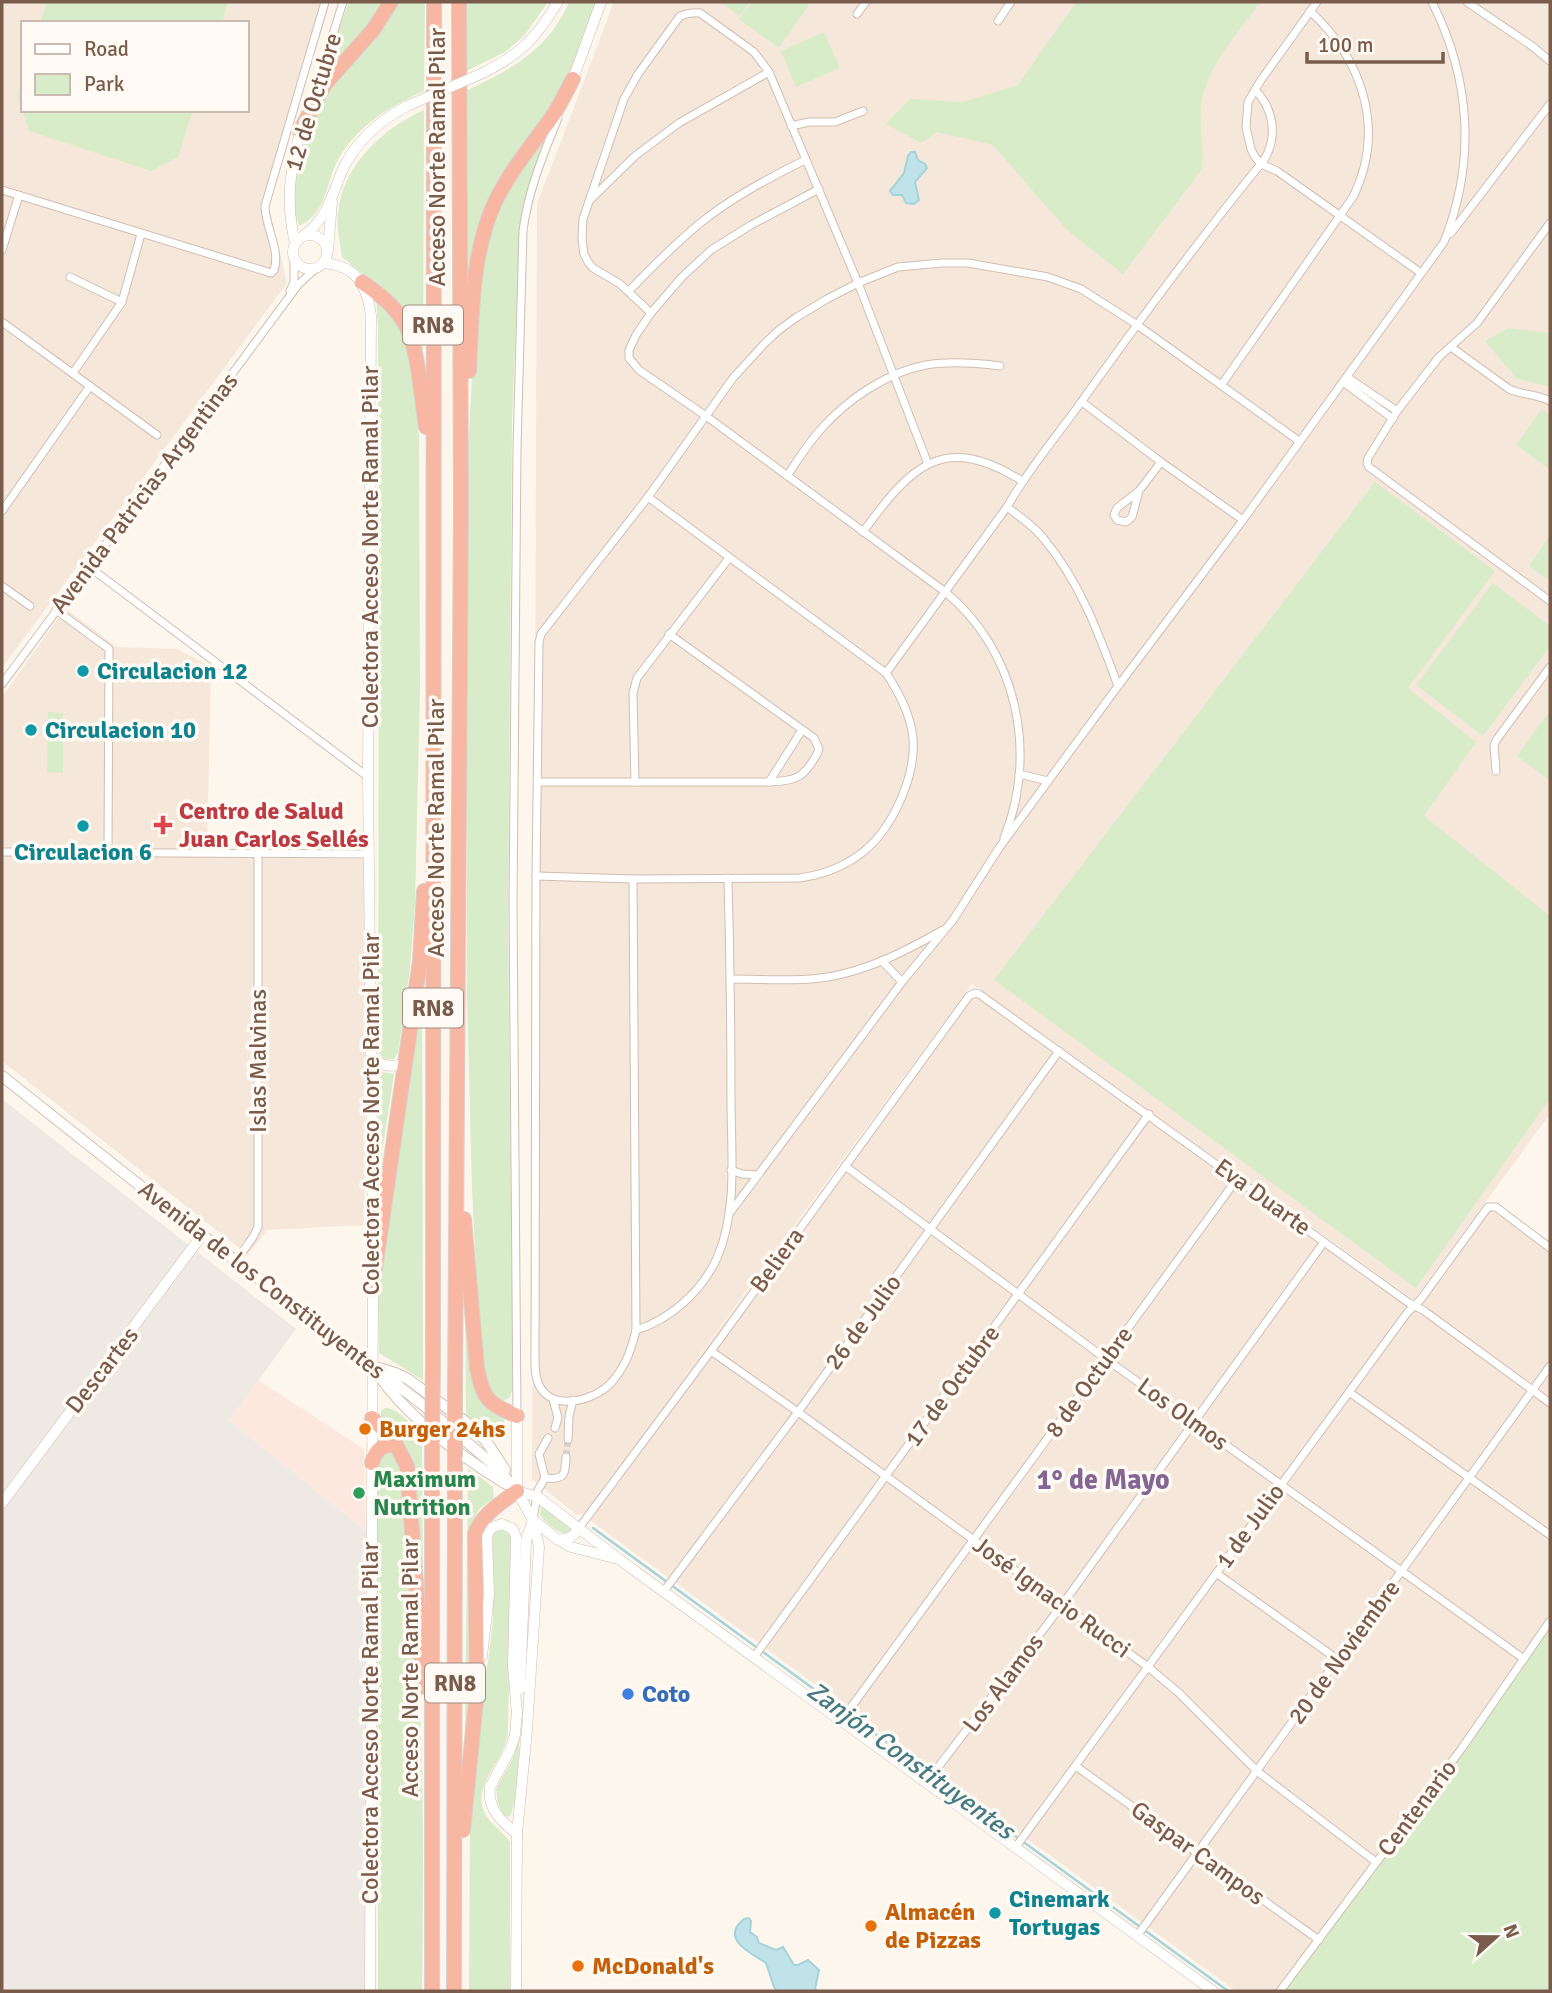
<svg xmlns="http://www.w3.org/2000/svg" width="1552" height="1993" font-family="Signika,sans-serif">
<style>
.residential{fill:#f5e8da;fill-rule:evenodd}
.commercial{fill:#fde8e0}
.industrial{fill:#efe9e4}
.green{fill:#d8ecc9}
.water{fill:#bfe3e8;stroke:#a5d3da;stroke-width:2}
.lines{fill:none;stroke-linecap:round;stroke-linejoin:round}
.stream{stroke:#a5d3da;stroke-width:2.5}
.minor-tunnel{stroke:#dcd0c4;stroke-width:7;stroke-dasharray:7 3.5;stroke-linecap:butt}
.minor-casing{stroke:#d1beb0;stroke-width:9}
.tertiary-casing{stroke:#d1beb0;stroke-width:11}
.secondary-casing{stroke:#d6c0b0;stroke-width:12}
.motorway-casing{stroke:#dad1cd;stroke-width:16}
.minor{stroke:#fff;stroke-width:7}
.tertiary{stroke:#fff;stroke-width:10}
.secondary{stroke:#fff;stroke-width:10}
.motorway{stroke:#f7b7a3;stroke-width:14}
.tertiary-bridge-casing{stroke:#d1beb0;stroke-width:11;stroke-linecap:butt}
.motorway-bridge-casing{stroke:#dad1cd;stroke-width:16;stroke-linecap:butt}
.tertiary-bridge{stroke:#fff;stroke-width:10}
.motorway-bridge{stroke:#f7b7a3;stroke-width:14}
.culture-dot{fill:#0f9aa8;stroke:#fffaf3;stroke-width:2.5}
.health-dot{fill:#e0444e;stroke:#fffaf3;stroke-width:2.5}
.food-dot{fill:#e8710a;stroke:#fffaf3;stroke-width:2.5}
.leisure-dot{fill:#2e9e5b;stroke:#fffaf3;stroke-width:2.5}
.shop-dot{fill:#3f7fe0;stroke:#fffaf3;stroke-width:2.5}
.labels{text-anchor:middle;stroke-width:7;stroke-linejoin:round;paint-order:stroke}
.shield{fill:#fffaf3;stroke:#a28b7f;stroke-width:2}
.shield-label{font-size:23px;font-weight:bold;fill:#7a5c4d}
.street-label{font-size:24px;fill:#7a5c4d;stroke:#fffaf3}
.culture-label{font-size:24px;font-weight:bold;fill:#0d838f;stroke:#fffaf3;text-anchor:start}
.health-label{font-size:24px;font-weight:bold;fill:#be3a42;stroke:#fffaf3;text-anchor:start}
.food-label{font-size:24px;font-weight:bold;fill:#c56008;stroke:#fffaf3;text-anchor:start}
.leisure-label{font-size:24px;font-weight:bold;fill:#27864d;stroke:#fffaf3;text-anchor:start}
.shop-label{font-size:24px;font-weight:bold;fill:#366cbe;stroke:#fffaf3;text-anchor:start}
.water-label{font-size:26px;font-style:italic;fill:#437c86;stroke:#fffaf3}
.quarter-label{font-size:28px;font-weight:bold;fill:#846695;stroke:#fffaf3}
</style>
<rect width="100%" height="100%" fill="#fdf6ec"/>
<g class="residential">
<path d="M2,2H330L269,207L287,283L2,668ZM23,23H247V110H23Z"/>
<path d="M614,2H1550V1114L1414,1300L972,984L672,1392L969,996L975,993L1414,1306L1488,1207L1550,1252V1619L1279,1991H1236L595,1524L582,1514L577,1515L532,1479L537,204Z"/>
<path d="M65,608L117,647L177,649L211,667L207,857L365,859V1225L267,1230L248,1255L2,1061V697Z"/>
</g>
<path class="commercial" d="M258,1380L364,1449L366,1531L229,1420Z"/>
<path class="industrial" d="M2,1099L296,1329L229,1420L366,1531L370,1698L366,1991H2Z"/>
<g class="green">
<path d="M47,2H228L222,23H40Z"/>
<path d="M349,2H385C367,28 350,51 323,69Z"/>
<path d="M395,2H425L424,91C391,106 358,125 339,158C325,182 328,213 299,226L297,219L295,217L294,192L301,153L310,121L323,97Z"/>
<path d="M465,2H548L524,36L505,52L464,72Z"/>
<path d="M569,2H597L569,78L506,174L467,288L463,92C510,70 547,52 569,2Z"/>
<path d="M720,2H750L740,16Z"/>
<path d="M752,2H804L809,5L779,48L739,19Z"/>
<path d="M1076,2H1260C1239,32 1210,62 1202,99C1198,122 1204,146 1202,169L1123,274L1067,230L993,145L937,132L921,143L886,124L910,99L963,102L1018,85Z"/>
<path d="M824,32L840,68L796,87L781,51Z"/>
<path d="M23,76V110H193L178,157L151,171L29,131L17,95Z"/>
<path d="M424,110L423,372L385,292L342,257C340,243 336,228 338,214C342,166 383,128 424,110Z"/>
<path d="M549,128L532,175L523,215L519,245L512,422L508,927L513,1387L510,1397L500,1403L492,1398L483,1378L479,1341L472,1187L467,994V467L474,342L480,282L489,231L502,199Z"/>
<path d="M376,296L400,321L415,379L419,436L420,688L415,904L410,968L398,1053L394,1059C386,1060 382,1058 378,1051L379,557L378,329Z"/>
<path d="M1508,328L1550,333V387L1516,378L1485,341Z"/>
<path d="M1542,409L1550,415V470L1516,445Z"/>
<path d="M1375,482L1495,571L1408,688L1476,742L1424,816L1550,916V1098L1416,1288L994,980Z"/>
<path d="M1550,535V581L1529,566Z"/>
<path d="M1493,583L1550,626V646L1483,736L1416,685Z"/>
<path d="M1550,711V781L1517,756Z"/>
<path d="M48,712L63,713V773L47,772Z"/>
<path d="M420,1004L422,1009L423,1380L379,1353L378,1299L381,1256Z"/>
<path d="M378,1071L394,1074L378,1179Z"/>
<path d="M465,1259L475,1379L502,1416L506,1425L507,1433L500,1440L466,1415Z"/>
<path d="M385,1408C401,1409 412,1426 422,1437L423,1589L416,1505L381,1418V1411Z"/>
<path d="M388,1451L394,1452L402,1468C409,1555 417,1642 421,1729C424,1816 423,1904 422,1991H378L377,1469L382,1453Z"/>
<path d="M468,1468L493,1487L494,1498L479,1509L474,1520L472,1549L473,1666L468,1729L465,1731Z"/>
<path d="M541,1506L571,1528V1532L565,1534C555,1530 546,1524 540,1515Z"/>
<path d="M500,1529L511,1535L512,1541L508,1725C508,1730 508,1737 506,1742C499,1766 468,1791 488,1818C494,1827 504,1833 510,1842V1991H469L470,1829L482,1696L489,1655L493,1619V1535L496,1531Z"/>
<path d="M1550,1619V1991H1279Z"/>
<path d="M520,1732L516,1798L510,1817L504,1815L498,1804L496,1789L512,1760Z"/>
</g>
<g class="water">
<path d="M911,152H915L918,160L925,164L927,168L915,182L919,200L914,204L906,203L902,195H893L890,191L904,173L908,156Z"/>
<path d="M749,1918L751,1921L750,1932L757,1937L759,1943L776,1950L783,1947L794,1965H798L808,1960L819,1970L815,1989L817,1991H777L774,1987L766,1963C751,1953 719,1939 744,1919Z"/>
</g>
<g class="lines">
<path class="stream" d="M593,1528L1228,1991"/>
<path class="minor-tunnel" d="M566,1457L568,1439"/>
<g class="minor-casing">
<g id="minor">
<path d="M1317,2L1261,80L1248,102L1246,127L1251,149L1255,157L1261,164L1277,171L1421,273"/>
<path d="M1467,2L1532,46L1550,61"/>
<path d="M857,14L866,2"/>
<path d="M998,21L1011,2"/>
<path d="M315,91L343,2"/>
<path d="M791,126L809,122H835L863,111"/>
<path d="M819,189L751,225L711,250L681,278L651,313L636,335L629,350V358L639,370L706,416L944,591C1016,649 1039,752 1004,838"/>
<path d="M2,190L271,273L274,270C281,250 265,227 265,206L325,2"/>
<path d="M591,199L635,156L679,123L769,72"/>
<path d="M1550,223L1477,323L1439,357L1397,411L1368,458L1367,463L1369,467L1550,601"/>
<path d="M1451,233L1550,104"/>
<path d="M2,250L19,195"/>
<path d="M70,277L122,302"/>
<path d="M290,291L294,282V258"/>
<path d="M629,291C651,268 674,245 699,224C731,198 769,178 805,160"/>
<path d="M651,313L620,284L593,268L588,262L584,254L582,239L583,219L624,99L638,74L680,16C687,13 692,12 700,13L754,52L769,72L858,283L928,464"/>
<path d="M2,322L157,435"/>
<path d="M1451,347L1509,389C1522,395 1537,394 1550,401"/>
<path d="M73,373L122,302L141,234"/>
<path d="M1347,377L1397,411"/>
<path d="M1343,382L1393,419"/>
<path d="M1222,384L1353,197C1386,130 1363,60 1310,11"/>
<path d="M1082,402L1161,462L1243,520"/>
<path d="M787,476C798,460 808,443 822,428C847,400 887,372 926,365C950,361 976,363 1000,366"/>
<path d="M1139,491L1132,517L1126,522L1117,520L1114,515L1117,508L1139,491L1161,462"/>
<path d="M1007,507C1020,517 1034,526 1044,539C1080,582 1099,634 1118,686"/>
<path d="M2,511L90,386"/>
<path d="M863,532C910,467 943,431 1022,481"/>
<path d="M88,566L368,777"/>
<path d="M2,586L30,606"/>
<path d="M56,610L109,649L108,852"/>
<path d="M886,673L1007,507C1029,468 1058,435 1084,398C1142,317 1201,237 1264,160C1278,137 1274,109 1255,90"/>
<path d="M2,684L298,285L315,269"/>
<path d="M1496,771L1494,745L1497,739L1550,667"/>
<path d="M1019,774L1048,781"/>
<path d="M538,782H769C796,781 804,778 817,754L819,749L814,738L669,634"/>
<path d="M635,782L633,693L637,678L729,558"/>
<path d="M769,782L802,730"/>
<path d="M2,852L369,854"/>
<path d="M536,876L633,879L799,878C822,875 844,867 863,852C894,827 919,771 912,731C908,709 898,691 886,673L648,497"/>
<path d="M633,879L636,1330C631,1351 625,1368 610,1384C593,1401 552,1412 539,1385C534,1375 535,1362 535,1352L536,876L539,642L541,634L648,497L733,378L764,344L779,330L797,317L827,299L858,283L898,267L942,263H968L1048,277L1081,289L1136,324L1299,441"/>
<path d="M882,961L902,982"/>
<path d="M730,979C763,979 796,982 828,977C869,970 906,951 943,930"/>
<path d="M845,1166L1106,1359L1524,1659"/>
<path d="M731,1170L742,1174L758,1175"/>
<path d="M729,1214L902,982L953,920L999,848L1118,686L1243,520L1444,242C1476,162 1471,79 1432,2"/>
<path d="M236,1261L253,1237L258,1227V855"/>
<path d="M636,1330C670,1320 702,1291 717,1258C738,1210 731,1152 731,1101C731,1026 730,952 728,878"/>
<path d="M711,1351L798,1412L1148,1667L1179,1693L1258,1772L1376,1862"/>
<path d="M1349,1392L1550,1535"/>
<path d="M553,1399L558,1418L555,1428"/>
<path d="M517,1416L513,905L517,448L523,231C528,191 543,155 558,118"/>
<path d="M568,1439L569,1416L573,1400"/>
<path d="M545,1478C565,1480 565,1475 566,1457"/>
<path d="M533,1519L538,1490L545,1478L539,1454L548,1438"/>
<path d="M579,1528L711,1351L969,996L975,993L979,994L1409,1303L1423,1310L1550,1403"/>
<path d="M1216,1573L1337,1659"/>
<path d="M664,1591L798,1412L1059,1051"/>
<path d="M754,1657L1149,1114"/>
<path d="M841,1721L1237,1179"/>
<path d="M1077,1767L1319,1940"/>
<path d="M926,1783L1062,1605L1324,1242"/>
<path d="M1015,1848L1407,1313L1421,1299L1488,1207H1496L1550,1248"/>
<path d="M1137,1936L1550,1366"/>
<path d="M1280,1991L1462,1748L1550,1621"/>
</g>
</g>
<g class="tertiary-casing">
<g id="tertiary">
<path d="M483,73C521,54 536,38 558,2"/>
<path d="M573,79L601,2"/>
<circle cx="310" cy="252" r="17"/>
<path d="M303,236C326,220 332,196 342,171C355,142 379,121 407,106"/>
<path d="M295,244C285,198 290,176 300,131"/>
<path d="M328,250L332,202"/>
<path d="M324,263C357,266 367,285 371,316L368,777L373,1249"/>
<path d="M372,1056C383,1067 390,1068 405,1063"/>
<path d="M517,1416V1491L533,1520L557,1539L571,1547L614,1558"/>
<path d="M517,1491L538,1497L620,1560L1213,1991"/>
<path d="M2,1503L202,1235"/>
<path d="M557,1539C569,1540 573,1537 579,1528"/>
<path d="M482,1656L489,1595L487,1536L491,1528L502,1524L513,1529L516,1537L513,1665L517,1715"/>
<path d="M520,1689L526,1540L533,1520"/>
<path d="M517,1711L515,1735L510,1750L490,1787C487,1809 502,1822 517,1834"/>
<path d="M370,1991L373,1278"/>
<path d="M516,1991L517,1834L527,1730L539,1547L533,1520"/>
</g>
</g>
<g class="secondary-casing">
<g id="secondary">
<path d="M2,1076L202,1235L422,1404L495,1466L517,1491"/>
<path d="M379,1368L395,1373L408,1379L471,1426L486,1441L505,1470"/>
<path d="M378,1374C407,1417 462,1457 506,1484"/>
</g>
</g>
<g class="motorway-casing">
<g id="motorway">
<path d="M300,131L325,84L373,30L391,2"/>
<path d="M362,282C379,294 395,306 405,324C419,349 421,398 426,427"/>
<path d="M469,371C472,315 471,254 495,202C510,171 532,145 552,117C560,105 566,92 573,79"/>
<path d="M464,1219L477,1368C484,1401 487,1402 517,1416"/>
<path d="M373,1283L420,961L424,891"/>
<path d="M433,1368L434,2"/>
<path d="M455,1390L461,508L459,2"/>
<path d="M372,1418L394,1441L407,1466L424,1687"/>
<path d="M372,1463C375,1450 383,1443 396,1445"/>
<path d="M463,1830L477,1691L475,1534C483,1513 500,1504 517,1491"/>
<path d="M432,1991V1442"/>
<path d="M454,1991L455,1457"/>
</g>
</g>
<use href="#minor" class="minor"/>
<use href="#tertiary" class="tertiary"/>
<use href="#secondary" class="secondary"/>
<use href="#motorway" class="motorway"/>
<g class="tertiary-bridge-casing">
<path id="tertiary-bridge" d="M407,106L483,73"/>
</g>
<g class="motorway-bridge-casing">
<g id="motorway-bridge">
<path d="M432,1442L433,1368"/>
<path d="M455,1457V1390"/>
</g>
</g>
<use href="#tertiary-bridge" class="tertiary-bridge"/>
<use href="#motorway-bridge" class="motorway-bridge"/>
</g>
<g class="culture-dot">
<circle cx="83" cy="671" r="7"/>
<circle cx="31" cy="730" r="7"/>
<circle cx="83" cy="826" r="7"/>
<circle cx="995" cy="1913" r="7"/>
</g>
<path class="health-dot" d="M159.5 814.5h7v7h7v7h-7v7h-7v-7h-7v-7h7z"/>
<g class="food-dot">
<circle cx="365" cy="1429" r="7"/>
<circle cx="871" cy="1926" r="7"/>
<circle cx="578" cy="1966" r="7"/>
</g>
<circle class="leisure-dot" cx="359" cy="1493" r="7"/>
<circle class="shop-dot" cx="628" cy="1694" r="7"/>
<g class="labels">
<g class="shield">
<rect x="403" y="305.5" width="60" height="39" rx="5"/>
<rect x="403" y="988.5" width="60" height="39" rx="5"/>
<rect x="425" y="1663.5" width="60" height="39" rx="5"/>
</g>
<g class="shield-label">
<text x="433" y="333">RN8</text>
<text x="433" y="1016">RN8</text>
<text x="455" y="1691">RN8</text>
</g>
<g class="street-label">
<text transform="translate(313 102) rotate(-73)" y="8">12 de Octubre</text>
<text transform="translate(437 157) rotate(-90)" y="8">Acceso Norte Ramal Pilar</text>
<text transform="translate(144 493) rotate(-53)" y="8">Avenida Patricias Argentinas</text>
<text transform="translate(370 547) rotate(-90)" y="8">Colectora Acceso Norte Ramal Pilar</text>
<text transform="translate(436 828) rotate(-90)" y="8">Acceso Norte Ramal Pilar</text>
<text transform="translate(258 1061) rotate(-90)" y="8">Islas Malvinas</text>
<text transform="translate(371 1114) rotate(-90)" y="8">Colectora Acceso Norte Ramal Pilar</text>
<text transform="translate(1263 1197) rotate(36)" y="8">Eva Duarte</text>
<text transform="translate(777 1260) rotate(-54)" y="8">Beliera</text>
<text transform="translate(262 1280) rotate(38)" y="8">Avenida de los Constituyentes</text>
<text transform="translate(863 1322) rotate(-54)" y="8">26 de Julio</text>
<text transform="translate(102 1370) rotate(-52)" y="8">Descartes</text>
<text transform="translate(1089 1382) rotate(-54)" y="8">8 de Octubre</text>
<text transform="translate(952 1386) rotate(-54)" y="8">17 de Octubre</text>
<text transform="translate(1183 1414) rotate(36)" y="8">Los Olmos</text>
<text transform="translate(1250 1526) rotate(-54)" y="8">1 de Julio</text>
<text transform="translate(1052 1597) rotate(36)" y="8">José Ignacio Rucci</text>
<text transform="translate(1344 1652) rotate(-54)" y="8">20 de Noviembre</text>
<text transform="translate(410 1668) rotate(-90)" y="8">Acceso Norte Ramal Pilar</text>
<text transform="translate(1003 1683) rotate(-53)" y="8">Los Alamos</text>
<text transform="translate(370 1723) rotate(-90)" y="8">Colectora Acceso Norte Ramal Pilar</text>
<text transform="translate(1417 1808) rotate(-53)" y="8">Centenario</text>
<text transform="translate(1198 1853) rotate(36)" y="8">Gaspar Campos</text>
</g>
<g class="culture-label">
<text x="97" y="679">Circulacion 12</text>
<text x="45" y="738">Circulacion 10</text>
<text x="83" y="860" text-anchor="middle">Circulacion 6</text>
<text x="1009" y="1907">Cinemark<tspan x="1009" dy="28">Tortugas</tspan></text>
</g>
<g class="health-label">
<text x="179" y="819">Centro de Salud<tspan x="179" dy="28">Juan Carlos Sellés</tspan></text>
</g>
<g class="food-label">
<text x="379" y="1437">Burger 24hs</text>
<text x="885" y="1920">Almacén<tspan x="885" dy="28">de Pizzas</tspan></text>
<text x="592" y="1974">McDonald's</text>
</g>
<g class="leisure-label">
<text x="373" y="1487">Maximum<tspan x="373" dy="28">Nutrition</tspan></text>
</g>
<g class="shop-label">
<text x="642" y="1702">Coto</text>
</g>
<g class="water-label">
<text transform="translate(911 1760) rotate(36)" y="9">Zanjón Constituyentes</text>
</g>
<g class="quarter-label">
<text x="1103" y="1489">1° de Mayo</text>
</g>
</g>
<rect width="1552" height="1993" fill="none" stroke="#7a5c4d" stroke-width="7"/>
<rect x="21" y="21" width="228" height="91" fill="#fffaf3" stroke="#cabbb1" stroke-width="2"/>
<rect x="35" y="44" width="35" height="10" fill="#ffffff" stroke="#cabbb1" stroke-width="2"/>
<text x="84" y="56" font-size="21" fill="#7a5c4d">Road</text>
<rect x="35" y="74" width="35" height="21" fill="#d8ecc9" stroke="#cabbb1" stroke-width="2"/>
<text x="84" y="91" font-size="21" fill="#7a5c4d">Park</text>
<g transform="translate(1496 1937) rotate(69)" stroke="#fffaf3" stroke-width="5" paint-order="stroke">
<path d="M0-5L12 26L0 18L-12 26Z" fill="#7a5c4d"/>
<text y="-10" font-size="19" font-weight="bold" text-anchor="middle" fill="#7a5c4d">N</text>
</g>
<path d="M1307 52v10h136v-10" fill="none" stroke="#7a5c4d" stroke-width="3.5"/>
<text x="1318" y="52" font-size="21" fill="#7a5c4d" stroke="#fffaf3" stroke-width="5" paint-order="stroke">100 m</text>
</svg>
